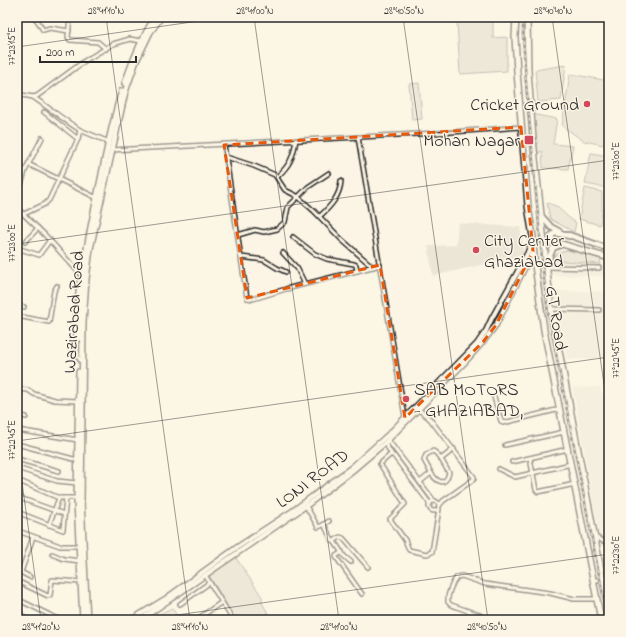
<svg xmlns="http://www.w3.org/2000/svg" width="626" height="637" font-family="'Indie Flower',sans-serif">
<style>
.built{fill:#ece6d7}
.green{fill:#ded8ca;stroke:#84827a}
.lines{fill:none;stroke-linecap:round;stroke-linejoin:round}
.minor-casing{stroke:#2b2b2b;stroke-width:6}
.tertiary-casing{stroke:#2b2b2b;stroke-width:7}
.secondary-casing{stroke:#2b2b2b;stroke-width:8}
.trunk-casing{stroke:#2b2b2b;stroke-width:8}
.minor{stroke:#fcf5e5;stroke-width:3}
.tertiary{stroke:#fcf5e5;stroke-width:4}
.secondary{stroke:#fcf5e5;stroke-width:4.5}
.trunk{stroke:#fcf5e5;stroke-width:5}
.rail-casing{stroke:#2b2b2b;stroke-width:2.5}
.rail{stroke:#fcf5e5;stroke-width:1;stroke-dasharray:3;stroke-linecap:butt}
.marked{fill:none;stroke:#e8590c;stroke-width:3;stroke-dasharray:8 5;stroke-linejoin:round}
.ticks{fill:none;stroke:#2b2b2b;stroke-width:1;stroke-opacity:0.45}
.poi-dot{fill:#d1495b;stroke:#fcf5e5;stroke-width:1.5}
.labels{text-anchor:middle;stroke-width:3;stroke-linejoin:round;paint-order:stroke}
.poi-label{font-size:18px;fill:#2b2b2b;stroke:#fcf5e5;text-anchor:end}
.street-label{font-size:18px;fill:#2b2b2b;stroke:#fcf5e5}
.neatline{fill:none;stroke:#2b2b2b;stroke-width:1.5}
.ticks-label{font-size:10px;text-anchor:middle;fill:#2b2b2b}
</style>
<rect width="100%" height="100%" fill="#fcf5e5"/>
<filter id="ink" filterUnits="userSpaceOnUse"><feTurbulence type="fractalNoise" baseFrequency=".025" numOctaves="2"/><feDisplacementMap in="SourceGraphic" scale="8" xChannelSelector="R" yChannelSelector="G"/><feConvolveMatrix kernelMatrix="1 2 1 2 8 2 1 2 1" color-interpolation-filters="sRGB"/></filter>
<g filter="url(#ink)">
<g class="built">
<path d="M458,223L520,227L524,255L433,276L428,246L456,245Z"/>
<path d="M553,259L604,262V276L553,275Z"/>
<path d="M554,291L609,292V322L606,359H567Z"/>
<path d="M600,387L601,393L609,394V544L600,539L573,388Z"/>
</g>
<g class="green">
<path d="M493,19V38L507,37V71L460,74L457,21Z"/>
<path d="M566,65L561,100L538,102L535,70Z"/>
<path d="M570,74L609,81V146L584,141L562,126Z"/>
<path d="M419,83L422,119L412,120L409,84Z"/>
<path d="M531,114L557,119L553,144L573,146L568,169L543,168L542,151L535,155Z"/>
<path d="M591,153L609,156V185L602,187L585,184Z"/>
<path d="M585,188L602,192V211L600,225L579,219Z"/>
<path d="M547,203L556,206L568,217L576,223L574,232L552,220L550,218Z"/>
<path d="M567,250L601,259L600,264L552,260L553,256L559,253Z"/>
<path d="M234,555L262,597V603L272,620H236L209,575Z"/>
<path d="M172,608L180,620H147Z"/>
</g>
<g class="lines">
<g class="minor-casing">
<g id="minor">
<path d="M33,17L37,20L43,30L50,28L69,31"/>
<path d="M70,17L68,37L70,40L98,42L106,49"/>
<path d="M17,94L33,97L37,96L86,60L113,44L130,39L141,41"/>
<path d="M33,97C49,108 64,120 80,130"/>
<path d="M44,112L78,139"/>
<path d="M358,137L405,417"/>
<path d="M224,145L247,298L253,299L286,289L380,265"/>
<path d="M111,150L437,133L521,127"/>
<path d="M226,157L254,166L275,175L285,190L297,196L314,211L341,239L373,267"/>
<path d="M28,164L97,198"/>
<path d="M277,177C290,165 293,158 296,140"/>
<path d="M17,191L22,182L25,171L42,138"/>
<path d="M17,208L45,235L82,276"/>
<path d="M24,214L45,204L49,200L78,139L80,130L109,142"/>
<path d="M320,216C331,206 340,196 341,181"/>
<path d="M238,235L255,230L264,232L277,229L285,222L288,207L308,187L329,173"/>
<path d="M293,237L315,254L327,259L354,264L356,265L357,271"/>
<path d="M25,242L38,228"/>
<path d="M17,248L39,255L50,240"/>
<path d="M283,253L297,268L305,284"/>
<path d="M241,257L264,260L277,268L286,272"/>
<path d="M546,267L599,268"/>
<path d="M17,306L24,307"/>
<path d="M551,309L599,310"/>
<path d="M17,316L49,322L54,291L57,286"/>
<path d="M80,360L78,357L75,326L79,282L81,277"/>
<path d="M17,389L28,390L34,394L55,400L78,401"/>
<path d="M494,397L501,421L503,423L560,409"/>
<path d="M418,409L430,419L474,477V479L443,501L439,506"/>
<path d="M17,415L26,417"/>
<path d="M17,430L78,440"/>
<path d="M388,440L434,501"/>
<path d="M385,443L392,455"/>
<path d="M17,444L77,460"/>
<path d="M505,445L564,432"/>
<path d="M391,454L380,464L405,504L390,519L405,540L409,550L427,554L432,552L439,509"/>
<path d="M394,456L430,504"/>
<path d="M530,458L536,490L538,492L575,484"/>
<path d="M17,459L59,471"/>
<path d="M512,462L568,449"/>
<path d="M17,468L57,481L77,483"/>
<path d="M499,469L515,477L571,464"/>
<path d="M431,473C437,482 445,487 449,473L441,459"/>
<path d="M17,480L59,498H78"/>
<path d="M420,482L431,473L424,460L426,455L433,451L436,453L441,459L454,449"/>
<path d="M17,497L64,514"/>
<circle cx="434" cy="506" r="5"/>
<path d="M306,506L318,527L321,526L329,521"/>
<path d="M17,512L63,530L66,498"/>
<path d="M324,524L332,541H334L340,537L343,538L368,567"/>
<path d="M49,525L59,498"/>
<path d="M18,531L60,546H80"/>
<path d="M595,537L609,544"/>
<path d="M334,541L344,556L351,562"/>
<path d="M342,552L336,556V557L362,594"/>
<path d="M52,554L64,559L80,561"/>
<path d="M17,570L30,577"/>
<path d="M21,572L33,537"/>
<path d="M205,575L233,620"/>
<path d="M593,581L609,577"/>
<path d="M21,583L48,596L50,595L52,580L81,582"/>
<path d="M17,599L60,620"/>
<path d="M180,604L209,583"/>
<path d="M196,620L222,602"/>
<path d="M485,620L480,615L451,605L448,602C447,595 452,583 457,577L462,576L485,584L550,593L574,599H597"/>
</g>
</g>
<g class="tertiary-casing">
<g id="tertiary">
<path d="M17,611L26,620"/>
<path d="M131,620L165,599L236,548L291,512L352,467L391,432L477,344L486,331L492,318L517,273L528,252L532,240"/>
<path d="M140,620L310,503L352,471L385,443L466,361L483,342L496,325L533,251"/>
</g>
</g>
<g class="secondary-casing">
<g id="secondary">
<path d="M542,217L551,227L560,232"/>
<path d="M569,235L609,249"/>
<path d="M570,236L555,233L551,236L553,240L562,244L609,258"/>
<path d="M547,263L553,248L562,244"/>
</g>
</g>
<g class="trunk-casing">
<g id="trunk">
<path d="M516,17L515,37L517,72L528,206L533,237L534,258L544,330L601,620"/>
<path d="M527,17L528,71L533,139L551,309L609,612"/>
<path d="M125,83C133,60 142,38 155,17"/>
<path d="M79,338C79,282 89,234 101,179C107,149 113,120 122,91"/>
<path d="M79,372L77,502L83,620"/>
<path d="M87,620L81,501L83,322L86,279L90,249L125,92L136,61L150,32L161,17"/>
</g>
</g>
<use href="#minor" class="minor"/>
<use href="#tertiary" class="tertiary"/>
<use href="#secondary" class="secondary"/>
<use href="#trunk" class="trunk"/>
<g class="rail-casing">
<path id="rail" d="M523,17V36L526,82L544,281L548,313L608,620"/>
</g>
<use href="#rail" class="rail"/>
</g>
</g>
<path d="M0 0H626V637H0ZM521,127L533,251L496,325L483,342L405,418L380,265L247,298L224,145Z" fill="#fcf5e5" fill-opacity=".55" fill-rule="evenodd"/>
<path class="marked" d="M521,127L533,251L496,325L483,342L405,418L380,265L247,298L224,145Z"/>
<path class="ticks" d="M106,17L190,620M254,17L339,620M403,17L488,620M552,17L609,420M17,47L227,17M17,244L609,160M17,441L609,357M17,446L41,620M141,620L609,554"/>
<g class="poi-dot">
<circle cx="587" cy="104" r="4"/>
<rect x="524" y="135" width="10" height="10" rx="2"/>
<circle cx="476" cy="250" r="4"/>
<circle cx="406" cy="399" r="4"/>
</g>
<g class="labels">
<g class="poi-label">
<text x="579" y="110">Cricket Ground</text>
<text x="520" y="146">Mohan Nagar</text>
<text x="484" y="246" text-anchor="start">City Center<tspan x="484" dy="21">Ghaziabad</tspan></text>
<text x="414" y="395" text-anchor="start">SAB MOTORS<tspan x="414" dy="21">- GHAZIABAD,</tspan></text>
</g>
<g class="street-label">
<text transform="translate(73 312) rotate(-86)" y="6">Wazirabad Road</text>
<text transform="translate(557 318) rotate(81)" y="6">GT Road</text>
<text transform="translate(312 478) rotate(-37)" y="6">LONI ROAD</text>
</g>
</g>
<rect width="626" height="637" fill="none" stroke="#fcf5e5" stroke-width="44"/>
<path d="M40 56v6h96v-6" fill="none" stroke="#2b2b2b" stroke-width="2"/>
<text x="46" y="56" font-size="12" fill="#2b2b2b" stroke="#fcf5e5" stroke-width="3" paint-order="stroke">200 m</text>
<rect x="22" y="22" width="582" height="593" class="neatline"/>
<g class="ticks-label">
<text x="106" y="14">28°41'10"N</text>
<text x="255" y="14">28°41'00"N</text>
<text x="404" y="14">28°40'50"N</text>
<text x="553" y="14">28°40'40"N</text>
<text transform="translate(11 46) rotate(-90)" y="4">77°23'15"E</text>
<text transform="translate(615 161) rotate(-90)" y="4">77°23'00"E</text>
<text transform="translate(11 243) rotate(-90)" y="4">77°23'00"E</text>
<text transform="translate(615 358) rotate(-90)" y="4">77°22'45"E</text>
<text transform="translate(11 440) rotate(-90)" y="4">77°22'45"E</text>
<text transform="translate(615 555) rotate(-90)" y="4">77°22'30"E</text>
<text x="41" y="630">28°41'20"N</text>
<text x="190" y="630">28°41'10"N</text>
<text x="339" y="630">28°41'00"N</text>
<text x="487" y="630">28°40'50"N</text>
</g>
</svg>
